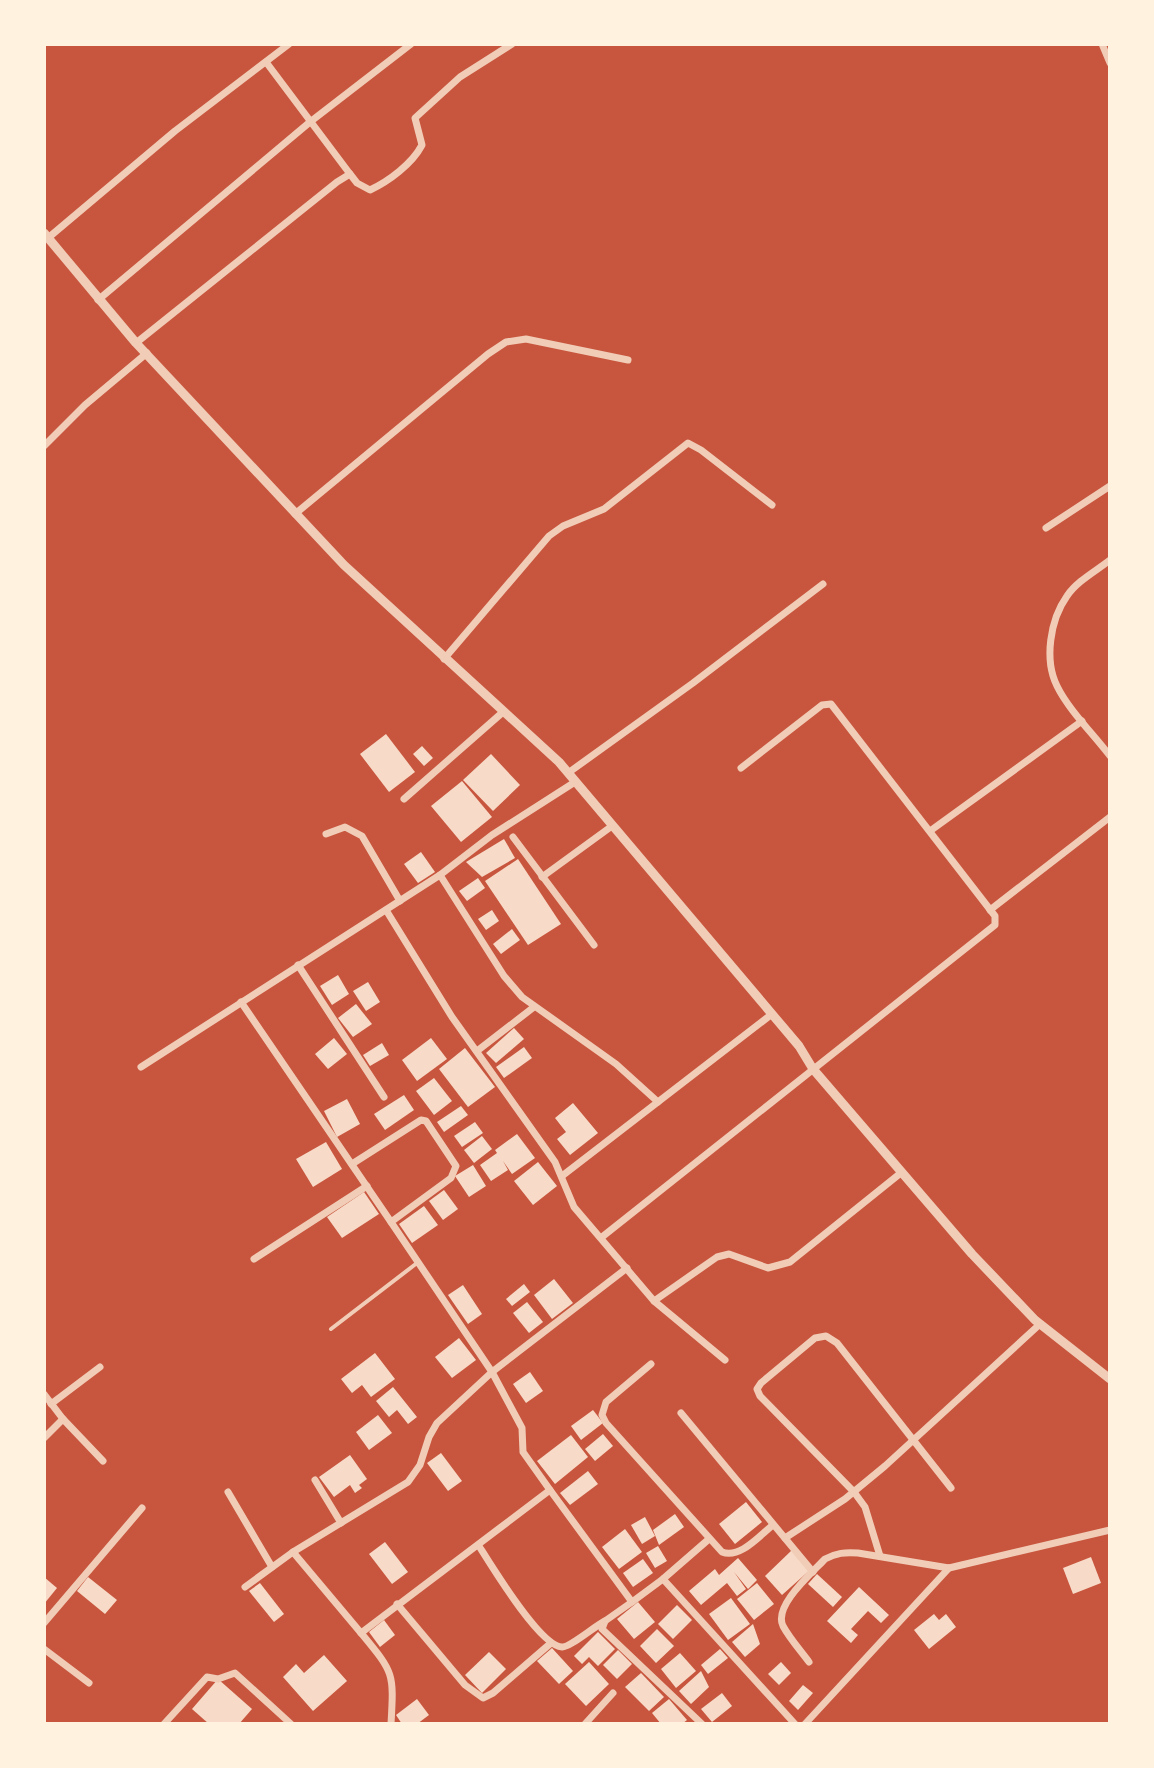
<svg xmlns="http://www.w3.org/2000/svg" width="1154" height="1768" font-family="'Public Sans',sans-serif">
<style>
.building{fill:#f7dbc8}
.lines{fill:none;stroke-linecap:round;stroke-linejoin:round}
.service{stroke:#f1ccb7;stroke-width:4}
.minor{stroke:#f1ccb7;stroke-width:7}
.tertiary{stroke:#f1ccb7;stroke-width:9}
</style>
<rect width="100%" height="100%" fill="#c8553d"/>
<g class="building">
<path d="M386,734L415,772L389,792L360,754Z"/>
<path d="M422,746L433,758L424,766L413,754Z"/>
<path d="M491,754L520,785L493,811L463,780Z"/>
<path d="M462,781L492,817L461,842L431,806Z"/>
<path d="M504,839L515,858L482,877L466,862Z"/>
<path d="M421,852L435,872L418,883L404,864Z"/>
<path d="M518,859L561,924L528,945L485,881Z"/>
<path d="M478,878L485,888L467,901L459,891Z"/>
<path d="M492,910L499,921L486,930L478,919Z"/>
<path d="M512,929L520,940L501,954L493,944Z"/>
<path d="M338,975L349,994L332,1005L320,986Z"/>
<path d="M368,982L380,1002L366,1011L353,991Z"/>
<path d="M356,1004L372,1024L353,1037L338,1018Z"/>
<path d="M514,1028L524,1039L496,1063L486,1053Z"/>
<path d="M334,1038L347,1054L328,1069L315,1054Z"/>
<path d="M431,1038L447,1059L417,1081L402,1060Z"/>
<path d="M382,1043L389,1055L370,1066L363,1055Z"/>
<path d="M524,1047L532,1058L504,1078L496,1067Z"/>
<path d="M465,1048L495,1087L468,1107L439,1069Z"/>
<path d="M434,1078L452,1101L434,1115L416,1091Z"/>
<path d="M404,1095L414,1110L385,1130L374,1114Z"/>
<path d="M347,1099L360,1124L337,1137L324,1111Z"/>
<path d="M573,1103L598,1133L570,1155L557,1139L566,1132L555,1118Z"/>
<path d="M461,1106L468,1115L444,1132L437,1122Z"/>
<path d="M475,1122L483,1133L462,1147L454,1136Z"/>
<path d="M517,1134L535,1158L512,1174L503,1161L508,1170L491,1181L480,1165L497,1153L495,1150Z"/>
<path d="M482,1136L492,1149L474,1163L464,1150Z"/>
<path d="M326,1142L342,1169L313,1187L296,1159Z"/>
<path d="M538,1162L557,1186L533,1205L514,1181Z"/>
<path d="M473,1165L486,1186L469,1197L455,1176Z"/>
<path d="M444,1190L458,1209L443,1220L429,1201Z"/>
<path d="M364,1192L379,1214L342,1238L327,1217Z"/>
<path d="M424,1206L438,1225L412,1243L399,1224Z"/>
<path d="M554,1279L573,1303L552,1319L534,1295Z"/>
<path d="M524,1284L530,1292L512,1306L506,1299Z"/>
<path d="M463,1285L482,1314L468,1324L448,1295Z"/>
<path d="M527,1302L543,1322L529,1333L513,1313Z"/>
<path d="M459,1338L476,1360L452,1378L435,1357Z"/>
<path d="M375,1353L395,1379L371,1397L362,1385L352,1393L341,1379Z"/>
<path d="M530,1372L543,1391L526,1403L513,1384Z"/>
<path d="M393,1387L417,1417L408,1424L397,1410L389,1417L376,1401Z"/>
<path d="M593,1410L603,1423L581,1440L571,1426Z"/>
<path d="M378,1415L392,1433L369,1450L356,1432Z"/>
<path d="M603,1434L613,1446L595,1461L585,1449Z"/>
<path d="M571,1435L588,1457L555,1484L537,1461Z"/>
<path d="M441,1453L462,1481L448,1491L427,1463Z"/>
<path d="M350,1455L367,1479L359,1485L362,1488L355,1493L350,1485L334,1497L319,1477Z"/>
<path d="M588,1471L598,1484L570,1505L560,1493Z"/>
<path d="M746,1502L762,1522L735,1544L719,1524Z"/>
<path d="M675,1514L684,1527L659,1545L653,1530Z"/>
<path d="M645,1517L655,1536L642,1544L631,1525Z"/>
<path d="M625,1529L642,1552L619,1569L602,1547Z"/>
<path d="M385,1542L408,1572L392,1584L369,1554Z"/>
<path d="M658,1546L667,1561L655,1568L646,1553Z"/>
<path d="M792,1550L810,1570L782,1595L765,1576Z"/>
<path d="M1091,1557L1101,1583L1073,1594L1063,1568Z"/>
<path d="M738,1558L757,1580L748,1589L734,1572L746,1589L737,1596L727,1583L701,1605L689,1591L715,1569L719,1575Z"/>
<path d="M643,1559L653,1573L633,1587L623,1573Z"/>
<path d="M817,1574L842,1597L833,1607L808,1584Z"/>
<path d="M44,1577L57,1588L44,1604Z"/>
<path d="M88,1577L117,1600L105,1614L77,1591Z"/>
<path d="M260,1583L284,1614L274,1622L249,1591Z"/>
<path d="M757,1583L774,1604L754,1620L737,1599Z"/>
<path d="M859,1587L889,1615L881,1623L868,1611L851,1629L858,1635L851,1643L827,1621Z"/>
<path d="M731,1598L750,1624L728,1640L709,1614Z"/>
<path d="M638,1602L655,1622L634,1639L617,1619Z"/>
<path d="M677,1605L692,1620L673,1639L658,1624Z"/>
<path d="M934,1614L939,1620L946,1614L956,1627L929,1649L914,1630Z"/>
<path d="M384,1620L395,1635L380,1647L369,1632Z"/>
<path d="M753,1624L760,1644L745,1657L732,1642Z"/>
<path d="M657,1629L674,1646L656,1663L640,1646Z"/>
<path d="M598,1632L615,1649L598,1666L589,1657L582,1664L574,1656Z"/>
<path d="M552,1648L573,1671L559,1684L537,1661Z"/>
<path d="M720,1649L728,1658L708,1674L701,1665Z"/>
<path d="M618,1650L632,1664L617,1679L603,1665Z"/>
<path d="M489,1652L506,1669L482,1693L465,1675Z"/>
<path d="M680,1653L696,1671L676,1688L661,1669Z"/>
<path d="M324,1655L347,1681L313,1711L283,1677L296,1664L304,1673Z"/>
<path d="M589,1662L609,1684L586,1706L565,1684Z"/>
<path d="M781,1662L791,1673L779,1685L768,1674Z"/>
<path d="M701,1671L709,1687L691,1704L679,1691Z"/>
<path d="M641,1673L664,1697L649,1711L625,1687Z"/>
<path d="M218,1679L252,1709L239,1724H209L192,1709Z"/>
<path d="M803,1685L813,1693L798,1710L789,1701Z"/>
<path d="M722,1693L732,1706L712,1722L701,1709Z"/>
<path d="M417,1699L429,1715L417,1724H402L396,1715Z"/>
<path d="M669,1699L687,1720L682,1724H661L652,1713Z"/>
</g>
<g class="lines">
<path class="service" d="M331,1329L417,1263"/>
<g class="minor">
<path d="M1102,44L1110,63"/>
<path d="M266,62L350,174"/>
<path d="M48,238L175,131L289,44"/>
<path d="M98,300L310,122L411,44"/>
<path d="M136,343L337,182L350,174L357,183L370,190C389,181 412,164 422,145L415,118L460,77L512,44"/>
<path d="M44,446L85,405L147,353"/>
<path d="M295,514L488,354L506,342L526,339L628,360"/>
<path d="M1046,528L1110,486"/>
<path d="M1110,560C1096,571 1077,581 1067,596C1050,620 1044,660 1057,686C1068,709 1094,735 1110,756"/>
<path d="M444,659L549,536L563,526L604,509L688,443L701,450L772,505"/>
<path d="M568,773L693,683L823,584"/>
<path d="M404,799L503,712"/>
<path d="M930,831L1082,721"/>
<path d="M326,834L345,827L362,836L400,901"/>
<path d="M513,837L594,945"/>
<path d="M440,875L504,976L522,997L616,1064L658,1102"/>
<path d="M542,877L612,826"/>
<path d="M386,910L452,1017L555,1162L574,1207L654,1301L725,1360"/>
<path d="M990,910L1110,817"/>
<path d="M298,965L384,1097"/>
<path d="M241,1002L391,1222"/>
<path d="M477,1051L534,1007"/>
<path d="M141,1067L440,875L492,835L575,782"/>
<path d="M352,1164L421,1120L426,1121L456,1166L451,1178L391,1222L492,1372L522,1428L523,1452L550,1490"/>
<path d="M562,1176L772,1014"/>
<path d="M602,1237L995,925V916L831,704L822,705L741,768"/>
<path d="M254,1259L367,1186"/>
<path d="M654,1301L717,1257L729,1254L768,1268L790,1262L902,1172"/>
<path d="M651,1364L606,1402L602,1415L606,1423L722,1552C740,1559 759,1536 773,1525"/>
<path d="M44,1394L63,1419L103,1461"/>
<path d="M51,1404L100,1367"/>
<path d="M681,1413L813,1572"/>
<path d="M44,1438L63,1419"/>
<path d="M315,1480L341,1523"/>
<path d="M228,1492L272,1567"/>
<path d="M785,1538L845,1499L885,1466L1040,1324"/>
<path d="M479,1546C491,1565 540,1646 562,1647C569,1648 595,1626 605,1621"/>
<path d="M880,1556L865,1507L854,1492L760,1396L757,1389L761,1383L815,1338L826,1336L837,1343L951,1488"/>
<path d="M663,1579L795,1724"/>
<path d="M245,1587L293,1552"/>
<path d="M632,1602L663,1579L709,1539"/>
<path d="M397,1604L465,1685L483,1698L493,1693L551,1643"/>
<path d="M44,1623L142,1508"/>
<path d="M361,1633L293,1552L408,1482L420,1465L429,1437L437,1423L492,1372L627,1268"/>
<path d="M44,1649L89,1683"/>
<path d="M809,1662C801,1651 790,1639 783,1626C773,1606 812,1573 825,1559C836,1553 845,1552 858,1553L949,1568L1110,1530"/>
<path d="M164,1724L207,1677L218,1679L235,1673L291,1724"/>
<path d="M391,1724C394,1672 394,1673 361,1633L550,1490L632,1602L605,1621L602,1629L702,1724"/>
<path d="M585,1724L613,1693"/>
<path d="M805,1724L949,1568"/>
</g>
<path class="tertiary" d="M44,233L136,343L344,565L559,762L799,1046L813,1069L972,1254L1035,1320L1110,1379"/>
</g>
<rect width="1154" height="1768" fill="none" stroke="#fff3e0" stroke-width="92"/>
</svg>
